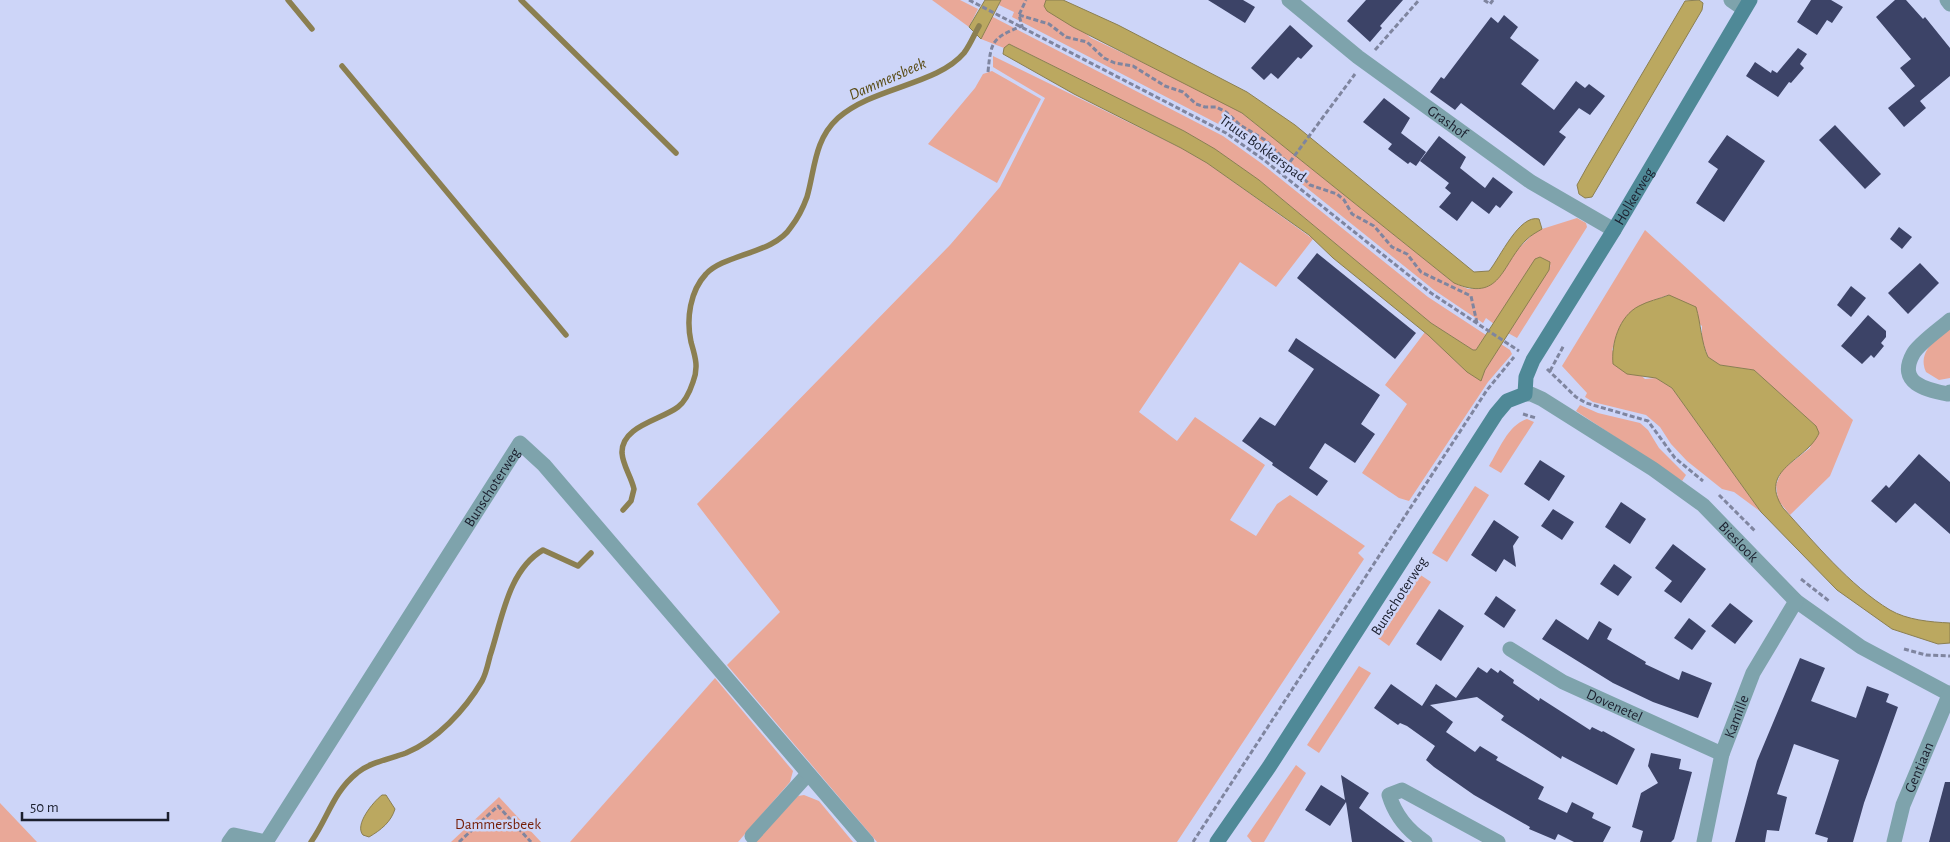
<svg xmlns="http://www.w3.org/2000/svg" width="1950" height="842" font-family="'Alegreya Sans',sans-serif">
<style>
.green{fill:#e9a898}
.water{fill:#bba860;stroke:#8b7f51}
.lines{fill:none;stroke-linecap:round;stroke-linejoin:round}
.stream{stroke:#8b7f51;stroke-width:5.5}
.building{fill:#3c4367}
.path{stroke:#7f859f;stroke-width:3;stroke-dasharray:5 2.5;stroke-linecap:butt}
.street{stroke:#7ea3ac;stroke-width:15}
.secondary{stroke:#4f8997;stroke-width:15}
.labels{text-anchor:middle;stroke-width:5;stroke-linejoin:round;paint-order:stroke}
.street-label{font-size:15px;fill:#1b1f2e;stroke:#cdd5f8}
.park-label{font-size:15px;fill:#751e07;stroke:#cdd5f8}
.water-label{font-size:16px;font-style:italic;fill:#594b14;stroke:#cdd5f8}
</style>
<rect width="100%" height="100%" fill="#cdd5f8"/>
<g class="green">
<path d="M932,0H960L978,9L969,27Z"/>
<path d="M1001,0H1046L1091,38L1203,91L1242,113L1454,283L1468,289H1478L1533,234L1542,229L1577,218L1586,223L1587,227L1517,338L1508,333L1551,265L1503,311L1494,324L1486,318L1483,323L1434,290L1267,156L1228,129L1012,17L1014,12L999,5Z"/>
<path d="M991,16L1223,136L1261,163L1428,297L1486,335L1476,350H1473L1431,323L1259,180L1215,149L1184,131L1011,45L1004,48L981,39Z"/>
<path d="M993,56L1181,148L1207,163L1313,239L1276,287L1240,262L1139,412L1177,441L1195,417L1265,465L1230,520L1256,536L1277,504L1290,495L1365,546L1358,553L1364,559L1177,842H877L727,665L780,612L697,504L950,245L1000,187L1045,98L993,67Z"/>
<path d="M992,71L1041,99L997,183L928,144L975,88L983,74Z"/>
<path d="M1645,230L1853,420L1830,476L1790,515L1778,500L1776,485L1782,470L1810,448L1816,426L1754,370L1720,365L1708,357L1702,339V326L1668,295C1634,307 1623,314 1612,350L1645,379L1656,378L1672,388L1761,512L1734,492L1722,489L1687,461L1671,444L1660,427L1646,415L1593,402L1585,397L1587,393L1562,366Z"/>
<path d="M1950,327V378L1939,380L1926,372C1917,351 1936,340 1950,327Z"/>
<path d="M1425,332L1467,372L1485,370L1501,344L1510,350L1512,354L1488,382L1409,501L1399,498L1362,473L1407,404L1385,385Z"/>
<path d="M1580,405L1598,413L1640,423L1648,430L1659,448L1686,475L1682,481L1576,411Z"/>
<path d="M1527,419L1534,422L1501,473L1489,466C1499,450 1508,425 1527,419Z"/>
<path d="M1475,486L1489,495L1447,562L1432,553Z"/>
<path d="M1419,574L1431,582L1389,646L1378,638Z"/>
<path d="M1359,666L1371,673L1319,753L1307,745Z"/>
<path d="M715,678L793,771L790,782L738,842H570Z"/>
<path d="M1296,765L1306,773L1264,842H1252L1247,836Z"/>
<path d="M804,795L819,801L853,842H755L798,796Z"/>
<path d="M499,797L541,842H451Z"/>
<path d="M0,803L37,842H0Z"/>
</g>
<g class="water">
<path d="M985,0H1001L981,39L969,27Z"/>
<path d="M1046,0H1063L1118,25L1247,92L1295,125L1474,272L1489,271C1500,258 1519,214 1539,219L1542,229C1537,232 1531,235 1526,240C1501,265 1501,303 1454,283L1242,113L1073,27L1047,11L1044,6Z"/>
<path d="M1699,0L1703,3L1702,10L1592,197L1585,198L1579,194L1577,185L1587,167L1685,1Z"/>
<path d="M1009,44L1184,131L1215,149L1259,180L1431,323L1473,350H1476L1535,259L1540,257L1550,262L1549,270L1485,370L1481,381L1467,372L1428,335L1333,258L1309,235L1207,163L1181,148L1074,94L1003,54L1004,48Z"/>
<path d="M1669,295L1696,307C1701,324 1701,342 1708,357L1720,365L1754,370L1816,426L1819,433C1807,461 1757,469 1783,508C1814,542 1850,586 1890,610C1907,620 1930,622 1950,623V643L1938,644L1892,629L1837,590L1761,512L1672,388L1656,378L1627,374L1613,364C1611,344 1619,316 1639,306C1648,301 1659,299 1669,295Z"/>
<path d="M382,795H386L395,809C391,822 381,830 369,837L363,835C354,825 373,802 382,795Z"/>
</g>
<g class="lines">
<g class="stream">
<path d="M288,0L312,29"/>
<path d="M521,0L676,153"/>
<path d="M342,66L566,335"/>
<path d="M623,510L631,501L634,489C631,476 623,466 622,453C621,426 661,420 678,407C686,401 690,391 693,382C699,367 695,356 691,342C686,319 690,291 706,274C724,254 774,254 791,227C798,218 803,208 807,197C815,169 814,140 838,118C873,87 937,85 964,53C970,45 974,35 979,26"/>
<path d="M311,842C328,818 333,792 357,773C370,762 390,759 406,753C437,740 465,710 482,681C486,674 488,664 490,656C502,620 508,570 543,550L578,566L591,553"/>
</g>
</g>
<g class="building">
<path d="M1208,0H1243L1255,7L1245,23Z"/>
<path d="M1366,0H1403L1380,26L1382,28L1370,42L1347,21Z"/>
<path d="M1811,0H1831L1843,7L1832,23L1827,20L1817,35L1797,22Z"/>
<path d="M1895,0H1906L1923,19L1925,17L1950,48V76L1920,101L1926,108L1904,127L1888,108L1915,86L1900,68L1911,59L1876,17Z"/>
<path d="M1504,15L1518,27L1510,38L1539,60L1521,84L1554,110L1576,81L1585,88L1589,84L1605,96L1590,115L1579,108L1559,132L1566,137L1544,166L1461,103L1455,110L1430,92L1441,77L1444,79L1491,17L1498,23Z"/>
<path d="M1290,25L1313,46L1301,59L1298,57L1278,79L1271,73L1264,80L1251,68Z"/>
<path d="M1798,48L1807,54L1800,64L1804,68L1791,83L1789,82L1778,97L1746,76L1755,62L1771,73L1772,70L1777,73Z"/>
<path d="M1384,98L1410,118L1401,133L1426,152L1416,166L1410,162L1408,164L1388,149L1392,144L1363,122Z"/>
<path d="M1835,125L1881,174L1865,189L1819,140Z"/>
<path d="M1727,135L1765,161L1724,222L1696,203L1718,169L1708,162Z"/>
<path d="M1439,136L1466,157L1460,168L1485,188L1493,177L1513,192L1500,208L1496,205L1489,214L1472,201L1457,221L1439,207L1451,193L1445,188L1449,183L1420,161Z"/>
<path d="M1899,227L1912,237L1902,249L1890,239Z"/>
<path d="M1317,253L1416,333L1395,359L1297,278Z"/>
<path d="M1920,263L1939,283L1908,314L1888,293Z"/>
<path d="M1851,286L1866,298L1851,317L1837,305Z"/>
<path d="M1868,315L1886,331V337L1881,343L1884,346L1874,358L1871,355L1862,364L1841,346Z"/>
<path d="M1296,338L1380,395L1361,424L1375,434L1355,463L1325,443L1309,468L1328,481L1317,496L1272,465L1273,463L1242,441L1260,417L1275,426L1314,369L1288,351Z"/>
<path d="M1919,454L1950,482V534L1915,503L1896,523L1871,501L1886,485L1889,488Z"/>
<path d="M1540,460L1565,476L1549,501L1524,484Z"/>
<path d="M1621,502L1646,519L1630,544L1605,527Z"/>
<path d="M1553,509L1574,522L1562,540L1541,526Z"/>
<path d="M1494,520L1519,537L1513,546L1516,567L1504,559L1496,572L1471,555Z"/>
<path d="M1673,544L1706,569L1681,603L1664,591L1672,581L1655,568Z"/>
<path d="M1614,564L1632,577L1618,596L1600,584Z"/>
<path d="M1496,596L1516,610L1504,628L1484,614Z"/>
<path d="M1730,603L1753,621L1735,644L1711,626Z"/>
<path d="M1439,609L1464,626L1441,661L1416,644Z"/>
<path d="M1689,618L1706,631L1692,650L1674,638Z"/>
<path d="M1556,619L1588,640L1599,621L1612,629L1607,639L1646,662L1645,664L1679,680L1682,671L1712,683L1698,718L1653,702L1613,683L1542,639Z"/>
<path d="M1800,658L1825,668L1811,701L1856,718L1867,686L1889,694L1886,702L1898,707L1864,803L1853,842H1827L1828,838L1815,834L1839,760L1794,744L1777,794L1787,797L1779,831L1767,830L1765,842H1735L1757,761Z"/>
<path d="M1478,667L1487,673L1491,668L1498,673L1500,670L1514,680L1513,683L1539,701L1540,698L1590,730L1592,727L1602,732L1603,731L1635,749L1617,785L1562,756L1561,759L1501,720L1504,716L1477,697L1430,705L1453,722L1446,732L1475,752L1480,746L1498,757L1496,760L1544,787L1538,799L1567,813L1572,802L1594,813L1592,818L1611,827L1603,842H1574L1558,834L1555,840L1529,829L1530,827L1474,795L1434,767L1426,760L1435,746L1407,726L1400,723L1398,725L1374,708L1391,684L1422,706L1436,684L1456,698Z"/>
<path d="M1651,753L1681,759L1679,769L1692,772L1674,839L1671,842H1640L1643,831L1632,827L1641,793L1658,783L1648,766Z"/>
<path d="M1341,775L1369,793L1359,808L1405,842H1352L1346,802L1330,826L1305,810L1321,785L1345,800Z"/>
<path d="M1945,782H1950V842H1929Z"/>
</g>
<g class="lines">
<g class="path">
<path d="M969,0L1226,133L1264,160L1431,293L1519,351"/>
<path d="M1484,0L1490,4L1493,0"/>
<path d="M1019,15L1049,24L1066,37L1087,42L1104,58L1115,63L1133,66L1165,86L1183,92L1196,104L1205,107H1216L1226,112L1240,125L1265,140L1310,185L1337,194L1344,200L1352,214L1374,226L1392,247L1407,254L1421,272L1471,296L1477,323"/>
<path d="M1375,50L1419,0"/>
<path d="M988,72C991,41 992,38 1022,26L1019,15L1026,0"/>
<path d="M1281,174L1355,74"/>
<path d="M1547,369L1576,397L1586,403L1648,421L1675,458L1703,481"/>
<path d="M1550,371L1564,345"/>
<path d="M1523,414L1536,418"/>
<path d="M1719,495L1755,531"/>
<path d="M1801,579L1829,601"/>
<path d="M1904,649L1926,655L1950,656"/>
<path d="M459,842L498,806L531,842"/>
<path d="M1193,842L1487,390L1514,357"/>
</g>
<g class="street">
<path id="s1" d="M1289,0L1358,57L1531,182L1614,230"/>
<path d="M1731,0L1744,9"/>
<path d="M1947,0L1950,4"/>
<path d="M1950,320C1941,328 1918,344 1913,354C1897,383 1926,390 1948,394L1950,392"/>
<path id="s2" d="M1525,394H1531L1542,399L1653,469L1703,505L1796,601L1861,647L1949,694"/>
<path id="s3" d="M1510,649L1563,682L1722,754"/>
<path d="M752,836L808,774"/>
<path id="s4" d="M229,842L234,835L266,842L520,443L544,465L867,842"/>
<path d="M1425,842C1407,830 1395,815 1389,795L1402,790L1498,842"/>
<path id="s5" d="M1704,842L1722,754L1753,673L1796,601"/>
<path id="s6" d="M1894,842L1903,805L1950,693"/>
</g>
<path class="secondary" id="s7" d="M1217,842L1269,767L1496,414L1507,401L1525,394L1526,377L1533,360L1614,230L1750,0"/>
</g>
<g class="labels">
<g class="street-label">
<text dy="5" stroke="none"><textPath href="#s1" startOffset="200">Grashof</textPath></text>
<text transform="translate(1263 148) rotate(36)" y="5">Truus Bokkerspad</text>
<text dy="5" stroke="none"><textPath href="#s7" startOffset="775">Holkerweg</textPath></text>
<text dy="5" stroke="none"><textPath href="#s4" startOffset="462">Bunschoterweg</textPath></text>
<text dy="5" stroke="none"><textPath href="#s2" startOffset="262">Bieslook</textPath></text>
<text transform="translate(1399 596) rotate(-57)" y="5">Bunschoterweg</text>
<text dy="5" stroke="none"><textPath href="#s3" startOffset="119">Dovenetel</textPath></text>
<text dy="5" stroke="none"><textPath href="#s5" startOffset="130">Kamille</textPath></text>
<text dy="5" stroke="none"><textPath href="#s6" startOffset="79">Gentiaan</textPath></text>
</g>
<g class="park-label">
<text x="498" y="829">Dammersbeek</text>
</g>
<g class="water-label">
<text transform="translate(887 78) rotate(-24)" y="6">Dammersbeek</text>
</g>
</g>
<path d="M22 812v8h146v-8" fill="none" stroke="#1b1f2e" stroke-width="2.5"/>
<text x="30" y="812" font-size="15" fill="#1b1f2e" stroke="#cdd5f8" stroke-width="4" paint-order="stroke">50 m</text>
</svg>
